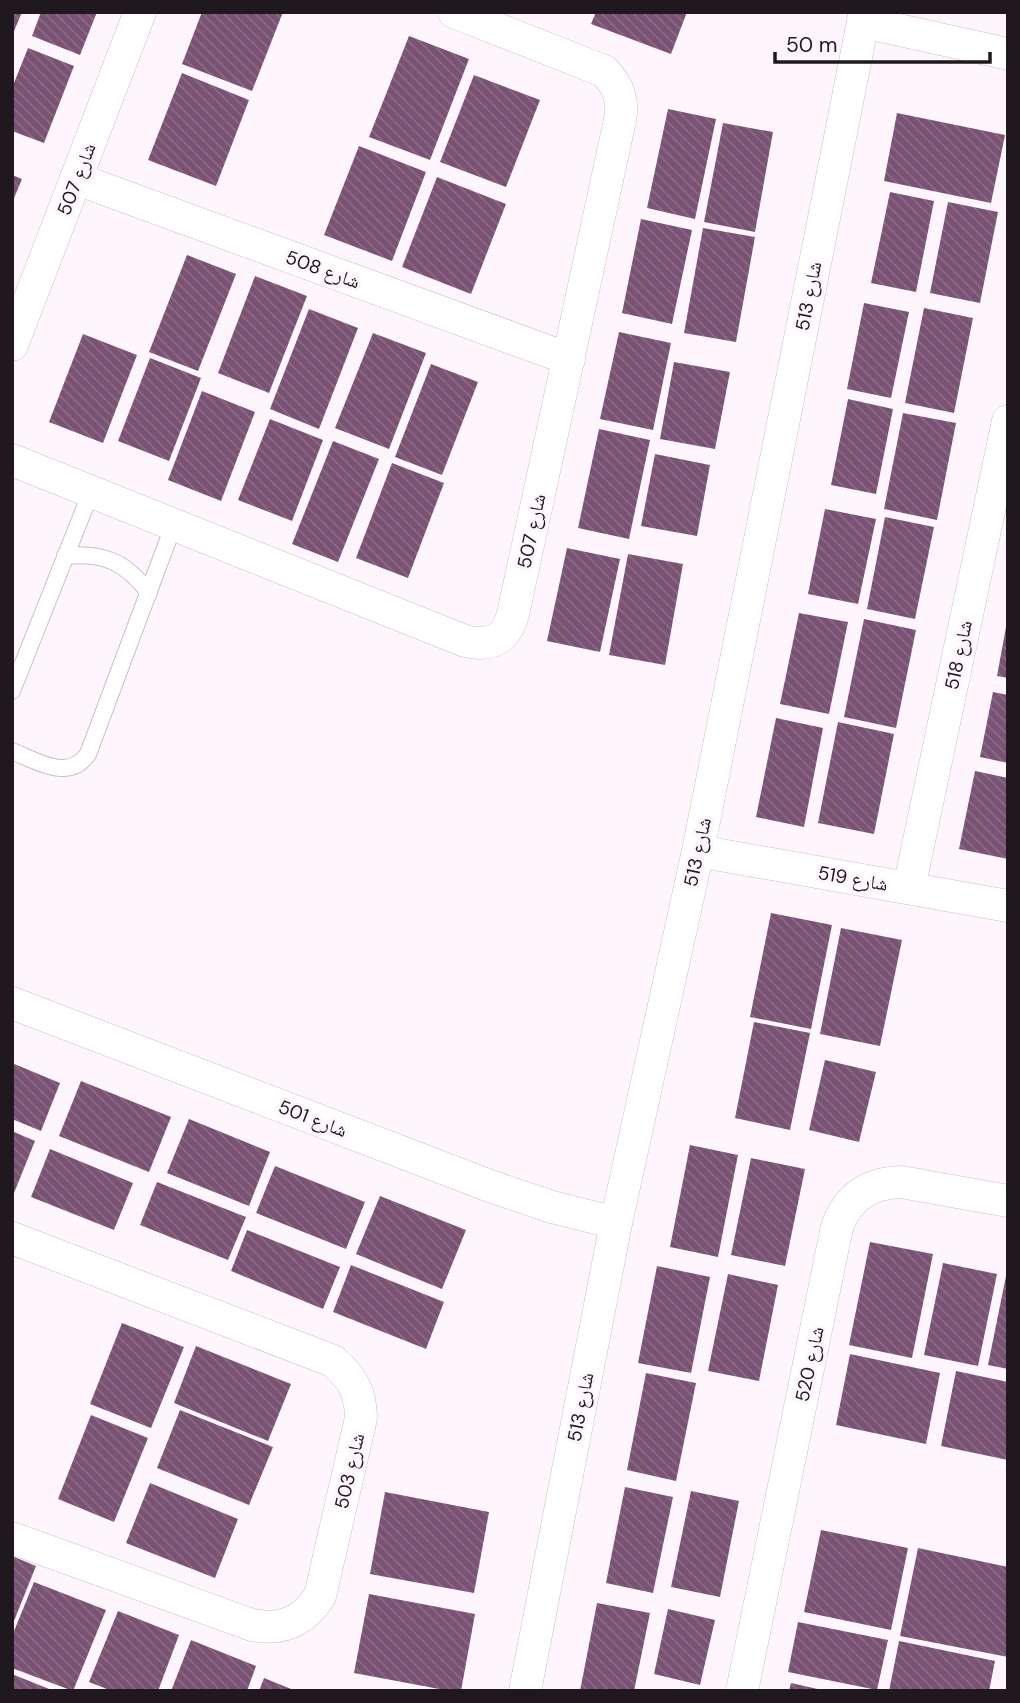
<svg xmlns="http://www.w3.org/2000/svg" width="1020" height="1703" font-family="'DM Sans','Noto Naskh Arabic',sans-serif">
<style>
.building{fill:url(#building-back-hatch)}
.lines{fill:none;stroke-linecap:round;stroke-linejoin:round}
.service-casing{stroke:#d0bbcc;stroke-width:18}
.minor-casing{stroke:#d0bbcc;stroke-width:33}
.service{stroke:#fff;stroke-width:16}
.minor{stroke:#fff;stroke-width:32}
.labels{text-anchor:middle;stroke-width:7;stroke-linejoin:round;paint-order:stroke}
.street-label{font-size:19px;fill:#20181f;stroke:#fff6fd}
</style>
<defs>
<pattern id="building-back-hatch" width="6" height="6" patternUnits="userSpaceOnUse" patternTransform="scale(1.75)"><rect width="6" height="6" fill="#7a5274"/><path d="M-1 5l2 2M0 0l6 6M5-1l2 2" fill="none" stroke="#8a6c86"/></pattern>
</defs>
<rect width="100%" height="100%" fill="#fff6fd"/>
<g class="building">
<path d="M12,12H22L12,36Z"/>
<path d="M41,12H97L80,55L32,36Z"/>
<path d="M202,12H283L252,91L182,64Z"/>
<path d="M596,12H687L671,54L591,24Z"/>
<path d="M409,36L469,59L430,160L369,137Z"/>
<path d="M28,48L74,66L44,143L12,131V88Z"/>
<path d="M182,73L249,100L216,186L148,160Z"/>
<path d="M474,75L540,100L506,187L440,162Z"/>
<path d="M668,109L716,119L695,219L647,208Z"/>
<path d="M897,113L1005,135L991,203L884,181Z"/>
<path d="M723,123L773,132L755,232L704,222Z"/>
<path d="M359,146L426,172L392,261L324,235Z"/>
<path d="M12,175L22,179L12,203Z"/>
<path d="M437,177L506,204L471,294L402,267Z"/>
<path d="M890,192L934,201L916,292L871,283Z"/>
<path d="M948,202L998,212L980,303L930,293Z"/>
<path d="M641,219L692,230L672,324L622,313Z"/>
<path d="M703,228L755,237L736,342L684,333Z"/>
<path d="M187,255L236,274L198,371L149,352Z"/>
<path d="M255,276L307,296L269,393L218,373Z"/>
<path d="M864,303L909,312L891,398L847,389Z"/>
<path d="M924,308L973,318L954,413L905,403Z"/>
<path d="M309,309L358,328L319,429L270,409Z"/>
<path d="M619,332L671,343L653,430L600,419Z"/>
<path d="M373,333L426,353L389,449L335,428Z"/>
<path d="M83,334L137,355L103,443L49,422Z"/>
<path d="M150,358L201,378L169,461L118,441Z"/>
<path d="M674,362L730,372L715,449L660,439Z"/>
<path d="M431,364L478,382L442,475L395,457Z"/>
<path d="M202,391L255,412L221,501L168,480Z"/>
<path d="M848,399L893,409L876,494L831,485Z"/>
<path d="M903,413L956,423L937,520L884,509Z"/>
<path d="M270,419L323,440L292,521L238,500Z"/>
<path d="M599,429L650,440L629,539L578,528Z"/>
<path d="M333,441L379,459L338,562L292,544Z"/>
<path d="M655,454L710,465L697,536L641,526Z"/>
<path d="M392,463L444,483L408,578L356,558Z"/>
<path d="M825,509L876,519L858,604L808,594Z"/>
<path d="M885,517L934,527L915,619L867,609Z"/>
<path d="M567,548L620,559L600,652L547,641Z"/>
<path d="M628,554L683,564L665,665L609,655Z"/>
<path d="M799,613L848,622L829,714L780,704Z"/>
<path d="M864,619L916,630L896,728L844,717Z"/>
<path d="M1006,627L1008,628V678L997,676Z"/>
<path d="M993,692L1008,695V763L980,757Z"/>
<path d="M776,718L823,728L804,827L756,817Z"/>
<path d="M838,722L894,734L874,834L818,823Z"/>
<path d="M975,771L1008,778V859L959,849Z"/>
<path d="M771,913L832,925L811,1029L750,1017Z"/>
<path d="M841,928L902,940L880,1046L820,1034Z"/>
<path d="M754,1022L810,1033L790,1130L735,1118Z"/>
<path d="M825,1060L876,1072L859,1142L809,1130Z"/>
<path d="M12,1063L60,1083L41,1131L12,1119Z"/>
<path d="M81,1081L171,1117L149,1172L59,1136Z"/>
<path d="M189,1119L270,1152L249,1206L167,1173Z"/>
<path d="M12,1131L35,1141L12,1198Z"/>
<path d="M690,1145L738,1155L718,1257L670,1247Z"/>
<path d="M50,1149L133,1183L114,1230L31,1197Z"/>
<path d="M751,1158L805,1169L785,1266L731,1255Z"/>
<path d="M275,1166L365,1202L346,1249L256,1213Z"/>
<path d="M157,1182L246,1217L228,1260L140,1225Z"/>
<path d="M380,1196L466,1230L442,1289L356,1254Z"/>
<path d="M247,1230L340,1267L323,1309L231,1271Z"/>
<path d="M870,1242L933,1254L912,1358L849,1345Z"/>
<path d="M943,1263L997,1274L978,1366L924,1355Z"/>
<path d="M351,1265L444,1302L426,1349L333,1312Z"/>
<path d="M657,1266L710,1277L691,1373L638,1363Z"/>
<path d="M1007,1271L1008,1272V1369L988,1365Z"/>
<path d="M728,1274L778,1285L759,1381L708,1371Z"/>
<path d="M122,1323L184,1347L151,1428L90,1404Z"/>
<path d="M196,1346L291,1384L268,1441L174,1403Z"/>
<path d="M850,1354L940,1373L926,1444L836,1425Z"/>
<path d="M956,1371L1008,1382V1460L941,1446Z"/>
<path d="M646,1373L696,1383L676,1481L627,1470Z"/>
<path d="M180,1410L273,1447L249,1505L157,1468Z"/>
<path d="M91,1415L148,1438L114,1522L58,1499Z"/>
<path d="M150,1483L238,1519L215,1578L126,1543Z"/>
<path d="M625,1487L673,1497L653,1593L606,1583Z"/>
<path d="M691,1491L739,1501L720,1597L671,1587Z"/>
<path d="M385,1492L489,1512L474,1593L370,1574Z"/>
<path d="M821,1530L908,1548L891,1630L804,1612Z"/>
<path d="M918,1548L1008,1567V1657L900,1636Z"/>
<path d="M12,1556L36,1566L12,1626Z"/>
<path d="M34,1582L106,1610L73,1691L12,1668V1636Z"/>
<path d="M369,1594L475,1614L461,1691H450L354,1673Z"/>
<path d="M597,1603L650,1613L634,1691H580Z"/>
<path d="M668,1609L715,1620L700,1685L654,1674Z"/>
<path d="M118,1611L179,1635L158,1691H112L89,1682Z"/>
<path d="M798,1622L888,1640L877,1690L788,1672Z"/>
<path d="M191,1640L256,1666L247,1691H171Z"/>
<path d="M899,1641L995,1661L989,1691H889Z"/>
<path d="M12,1674L54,1691H12Z"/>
<path d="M264,1678L296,1691H259Z"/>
<path d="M791,1683L822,1690L821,1691H789Z"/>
</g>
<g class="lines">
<g class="service-casing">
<g id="service">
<path d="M65,556C103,552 126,562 149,593"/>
<path d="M12,691L91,492"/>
<path d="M12,751C37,761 69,782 88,754L174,524"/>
</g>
</g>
<g class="minor-casing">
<g id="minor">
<path d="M863,22L1008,54"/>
<path d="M77,179L569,359"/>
<path d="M12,345L140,12"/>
<path d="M12,460L465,641C490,647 506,640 513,614L620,120C624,100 618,85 604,71L454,12"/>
<path d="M698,851L1008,906"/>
<path d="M909,888L1008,421"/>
<path d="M12,1003L490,1186L552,1207L616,1223"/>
<path d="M12,1238L333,1361C352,1377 361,1393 361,1418L320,1596C303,1622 282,1631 252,1625L12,1538"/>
<path d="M525,1691L616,1223L698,851L865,12"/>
<path d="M742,1691L837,1227C848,1197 869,1183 901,1182L1008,1201"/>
</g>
</g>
<use href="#service" class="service"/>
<use href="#minor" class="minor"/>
</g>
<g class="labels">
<g class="street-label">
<text transform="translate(76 179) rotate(-69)" y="7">شارع 507</text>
<text transform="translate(323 269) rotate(20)" y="7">شارع 508</text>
<text transform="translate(808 296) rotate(-79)" y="7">شارع 513</text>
<text transform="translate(531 531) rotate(-78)" y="7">شارع 507</text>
<text transform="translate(958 655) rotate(-78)" y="7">شارع 518</text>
<text transform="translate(697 852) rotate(-78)" y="7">شارع 513</text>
<text transform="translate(853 878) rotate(10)" y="7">شارع 519</text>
<text transform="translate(313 1118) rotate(21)" y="7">شارع 501</text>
<text transform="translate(809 1364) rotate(-78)" y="7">شارع 520</text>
<text transform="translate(580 1407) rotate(-79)" y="7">شارع 513</text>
<text transform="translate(349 1471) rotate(-77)" y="7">شارع 503</text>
</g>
</g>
<rect width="1020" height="1703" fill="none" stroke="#20181f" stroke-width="28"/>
<path d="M775 52v10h215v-10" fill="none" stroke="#20181f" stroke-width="3.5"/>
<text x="786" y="52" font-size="21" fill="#20181f" stroke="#fff6fd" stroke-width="5" paint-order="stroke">50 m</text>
</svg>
